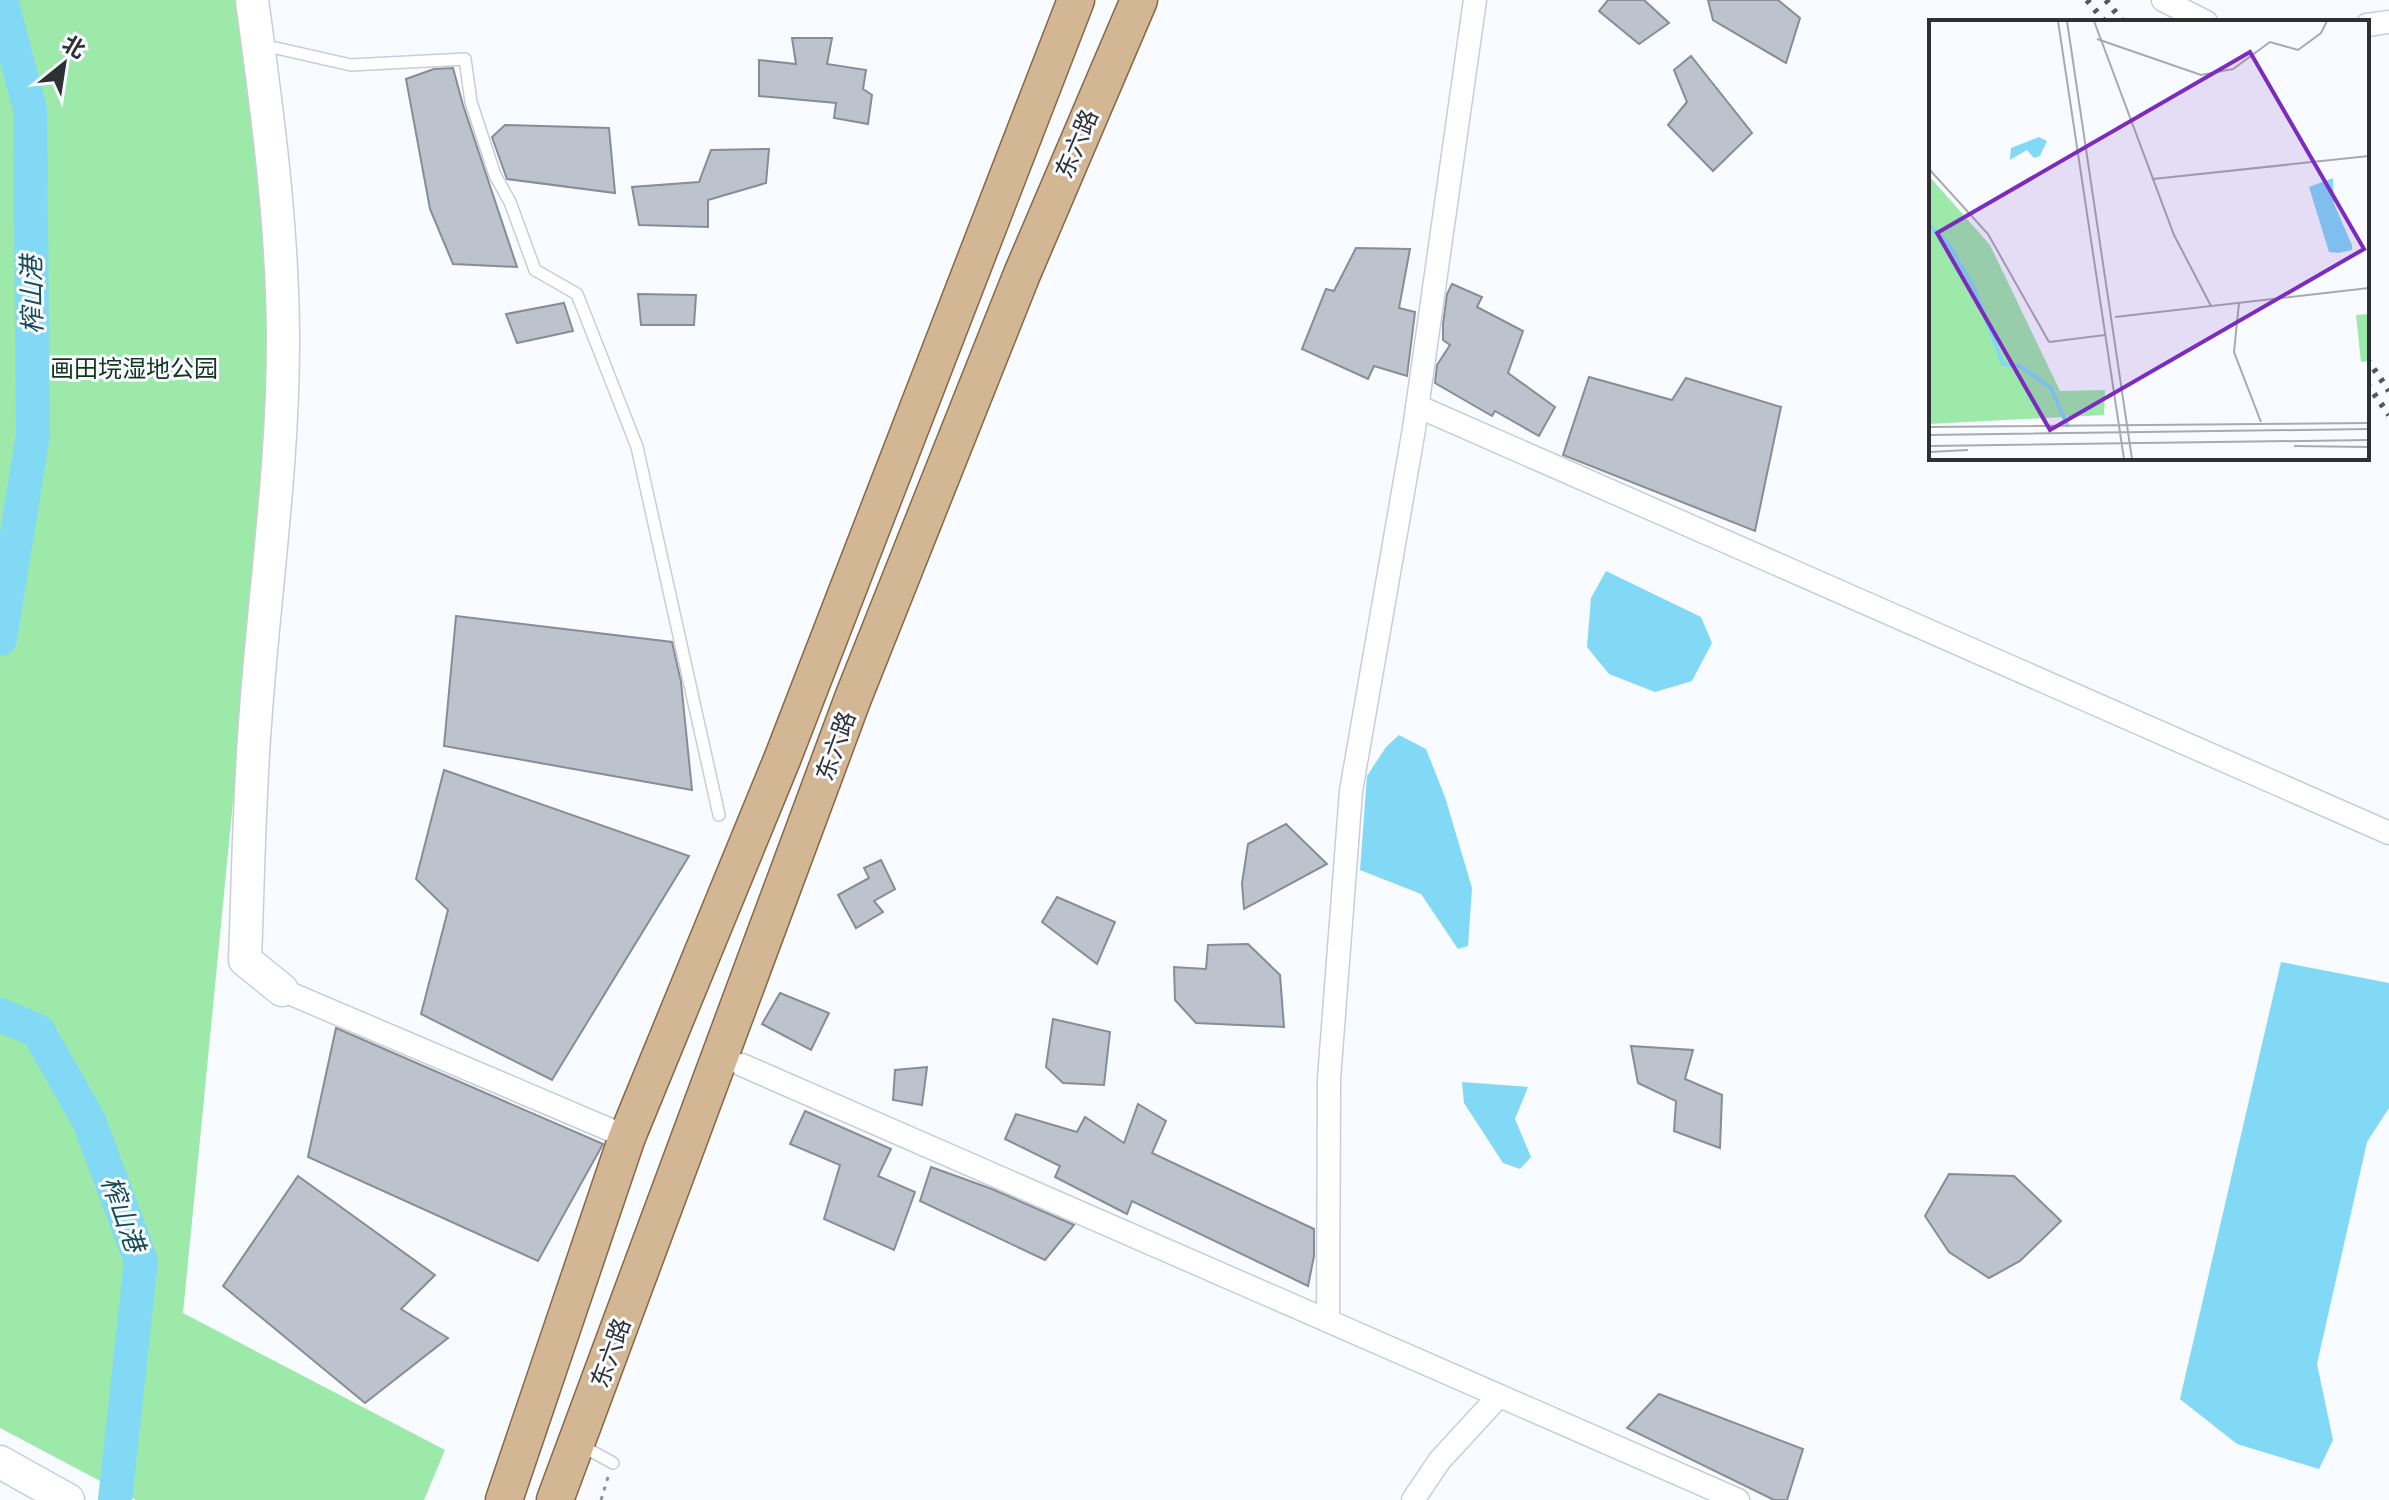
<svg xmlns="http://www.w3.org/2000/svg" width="2389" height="1500" font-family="Mulish,'Noto Sans SC',sans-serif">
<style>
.green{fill:#9de9a9}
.water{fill:#82d9f6}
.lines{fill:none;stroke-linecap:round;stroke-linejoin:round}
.river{stroke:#82d9f6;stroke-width:34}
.building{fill:#bdc3cd;stroke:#878c96;stroke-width:2}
.service-casing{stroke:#c8ced7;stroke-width:14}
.minor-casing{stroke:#c8ced7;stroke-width:25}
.secondary-casing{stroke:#c8ced7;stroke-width:35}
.primary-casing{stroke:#866844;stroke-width:39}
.path{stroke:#8f9296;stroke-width:3;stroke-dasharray:4 6;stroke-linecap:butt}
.service{stroke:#fff;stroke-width:11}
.minor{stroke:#fff;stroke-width:22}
.secondary{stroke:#fff;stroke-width:32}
.primary{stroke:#d3b694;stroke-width:36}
.rail{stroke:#56585c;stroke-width:6;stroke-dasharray:4 8;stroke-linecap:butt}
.labels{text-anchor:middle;stroke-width:6;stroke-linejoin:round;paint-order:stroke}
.street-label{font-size:24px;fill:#2e3034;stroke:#f8fbff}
.park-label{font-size:24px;fill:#15351c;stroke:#f8fbff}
.water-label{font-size:26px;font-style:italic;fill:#164958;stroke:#f8fbff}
.inset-river{fill:none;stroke:#82d9f6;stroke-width:4}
.inset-road{fill:none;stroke:#a7aaae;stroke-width:2}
.view{fill:#7b2cbf;fill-opacity:0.15;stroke:#7b2cbf;stroke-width:4}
.inset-edge{fill:none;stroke:#2e3034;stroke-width:4}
</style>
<rect width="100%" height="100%" fill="#f8fbff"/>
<path class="green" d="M0,0H237C249,83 262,166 266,249C269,325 268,400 265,475L183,1313L445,1450L424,1500H136L0,1428Z"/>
<g class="water">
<path d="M1606,571L1701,617L1712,643L1692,681L1655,692L1609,674L1587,647L1591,598Z"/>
<path d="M1399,735L1426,749L1445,797L1472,888L1468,946L1458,949L1421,894L1360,870L1367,776L1386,747Z"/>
<path d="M2281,962L2389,983V1108L2367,1142L2317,1364L2333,1440L2319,1469L2237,1444L2180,1399Z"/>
<path d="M1462,1082L1528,1087L1515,1119L1531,1157L1520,1169L1503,1163L1464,1103Z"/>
</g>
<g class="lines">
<g class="river">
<path d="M0,639L33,434L30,109L1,0"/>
<path d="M0,1015L38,1031L89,1121L141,1261L115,1500"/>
</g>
</g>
<g class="building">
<path d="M1608,0H1644L1669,23L1639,44L1599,11Z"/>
<path d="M1708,0H1778L1800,18L1786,63L1713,20Z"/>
<path d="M792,38H832L827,64L866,70L863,89L872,95L868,124L834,118L836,103L759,96V60L796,64Z"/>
<path d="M1691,56L1752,133L1713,171L1668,125L1687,102L1674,70Z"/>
<path d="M453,68L463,105L517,267L453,264L430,209L406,79L434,69Z"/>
<path d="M505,125L609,128L615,193L507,179L492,137Z"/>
<path d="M769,149L766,183L708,200V227L639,225L632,187L699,182L711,150Z"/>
<path d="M1356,248L1410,249L1399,308L1415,312L1407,376L1374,366L1368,379L1302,349L1326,289L1334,291Z"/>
<path d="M1452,284L1482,297L1477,307L1523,331L1508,373L1555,407L1539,436L1495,411L1492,416L1435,383L1437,365L1450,345L1443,340V324L1447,294Z"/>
<path d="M638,294L696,295L694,325H641Z"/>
<path d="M564,303L573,331L517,343L506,314Z"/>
<path d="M1589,377L1672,400L1686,378L1781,407L1755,531L1563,455Z"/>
<path d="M456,616L672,642L681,682L692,790L444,746Z"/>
<path d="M444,770L689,856L552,1080L421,1014L448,910L416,879Z"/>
<path d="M1286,824L1327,864L1244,909L1242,883L1248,844Z"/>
<path d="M881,860L895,889L874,901L883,912L856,928L838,895L869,878L864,868Z"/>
<path d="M1057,897L1115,922L1097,964L1042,922Z"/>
<path d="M1248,944L1280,975L1284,1027L1196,1023L1175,1000L1174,967L1206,969L1208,945Z"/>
<path d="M780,993L829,1013L811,1050L762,1024Z"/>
<path d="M1053,1019L1110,1032L1104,1085L1063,1083L1046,1067Z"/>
<path d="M336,1028L603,1144L538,1261L308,1157Z"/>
<path d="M1631,1046L1693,1050L1685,1079L1722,1095L1720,1148L1674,1131L1676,1101L1638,1083Z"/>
<path d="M927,1067L922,1105L893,1100L895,1070Z"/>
<path d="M1138,1104L1166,1121L1152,1153L1314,1229V1256L1308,1286L1132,1201L1127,1214L1055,1177L1060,1166L1005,1139L1016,1114L1077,1132L1085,1117L1124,1143Z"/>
<path d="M805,1111L891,1149L878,1176L915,1192L894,1250L824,1219L840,1165L790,1144Z"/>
<path d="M931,1167L992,1189L1074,1225L1045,1260L920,1201Z"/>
<path d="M1949,1174L2014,1176L2061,1221L2020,1261L1989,1278L1949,1252L1925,1216Z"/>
<path d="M298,1176L435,1275L401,1309L448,1338L365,1403L223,1286Z"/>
<path d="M1659,1394L1803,1449L1787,1500H1774L1627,1428Z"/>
</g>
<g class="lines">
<g class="service-casing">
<g id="service">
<path d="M276,48L351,65L465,59L471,102L495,175L510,202L535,270L577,294L637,447L719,815"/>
<path d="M582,1446L613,1463"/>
</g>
</g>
<g class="minor-casing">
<g id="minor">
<path d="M2163,0L2206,22"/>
<path d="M2367,25L2389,22"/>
<path d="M1417,406L2389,833"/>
<path d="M282,990L627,1137"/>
<path d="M742,1065L1738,1500"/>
<path d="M1328,1321L1329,1079L1351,791L1414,429L1475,0"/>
<path d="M1413,1500L1440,1460L1499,1396"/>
</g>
</g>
<g class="secondary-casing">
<g id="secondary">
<path d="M252,0C267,110 282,220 283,332C284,463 264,593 255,724C249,803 248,882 245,960L282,990"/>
<path d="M0,1462L68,1500"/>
</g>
</g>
<g class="primary-casing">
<g id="primary">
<path d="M504,1500L627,1137L783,757L1076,0"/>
<path d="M555,1500L853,698L1022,274L1139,0"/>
</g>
</g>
<path class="path" d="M601,1500L608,1477"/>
<use href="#service" class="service"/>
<use href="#minor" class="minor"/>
<use href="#secondary" class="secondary"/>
<use href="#primary" class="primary"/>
<g class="rail">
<path d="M2087,0L2105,22"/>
<path d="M2106,0L2123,22"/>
<path d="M2367,359L2389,391"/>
<path d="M2367,384L2389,415"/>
</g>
</g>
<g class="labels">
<g class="street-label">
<text transform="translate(1077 144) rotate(-67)" y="8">东六路</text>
<text transform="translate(836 746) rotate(-70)" y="8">东六路</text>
<text transform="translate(611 1353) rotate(-70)" y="8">东六路</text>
</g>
<g class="park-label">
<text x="134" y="377">画田垸湿地公园</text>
</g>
<g class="water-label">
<text transform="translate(32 295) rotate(-91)" y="9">榨山港</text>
<text transform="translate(123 1214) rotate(70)" y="9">榨山港</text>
</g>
</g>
<g transform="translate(1929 20)">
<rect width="440" height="440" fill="#f8fbff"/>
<path d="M0,156L61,225L131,371L176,370L175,395L0,404ZM440,294V341L432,342L427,295Z" fill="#9de9a9"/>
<path d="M110,117L118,121L111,136L105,138L98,130L81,140L82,128ZM404,158L405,184L423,225V230L410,233L400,232L380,167Z" fill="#82d9f6"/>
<path class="inset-river" d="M0,205L20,225L45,268L74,344L91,346L122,368L139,407"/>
<path class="inset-road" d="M129,1L195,439M138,1L203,439M165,1L245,215L282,286M168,19L272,55L304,49L341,22L369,30L392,13L398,1M0,149L59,214L120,322M224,159L440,136M310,283L305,332L332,402M186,297L440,268M120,322L176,315M0,407L440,403M0,415L440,409M0,426L440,420M365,426L440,427M0,432L39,430"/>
<path class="view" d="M321,32L435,229L121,410L8,213Z"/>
<rect width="440" height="440" class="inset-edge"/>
</g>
<g transform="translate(64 64) rotate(30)" stroke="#f8fbff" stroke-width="6" paint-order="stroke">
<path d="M0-6L14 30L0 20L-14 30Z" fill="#2e3034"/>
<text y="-12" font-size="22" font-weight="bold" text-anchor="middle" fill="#2e3034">北</text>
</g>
</svg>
